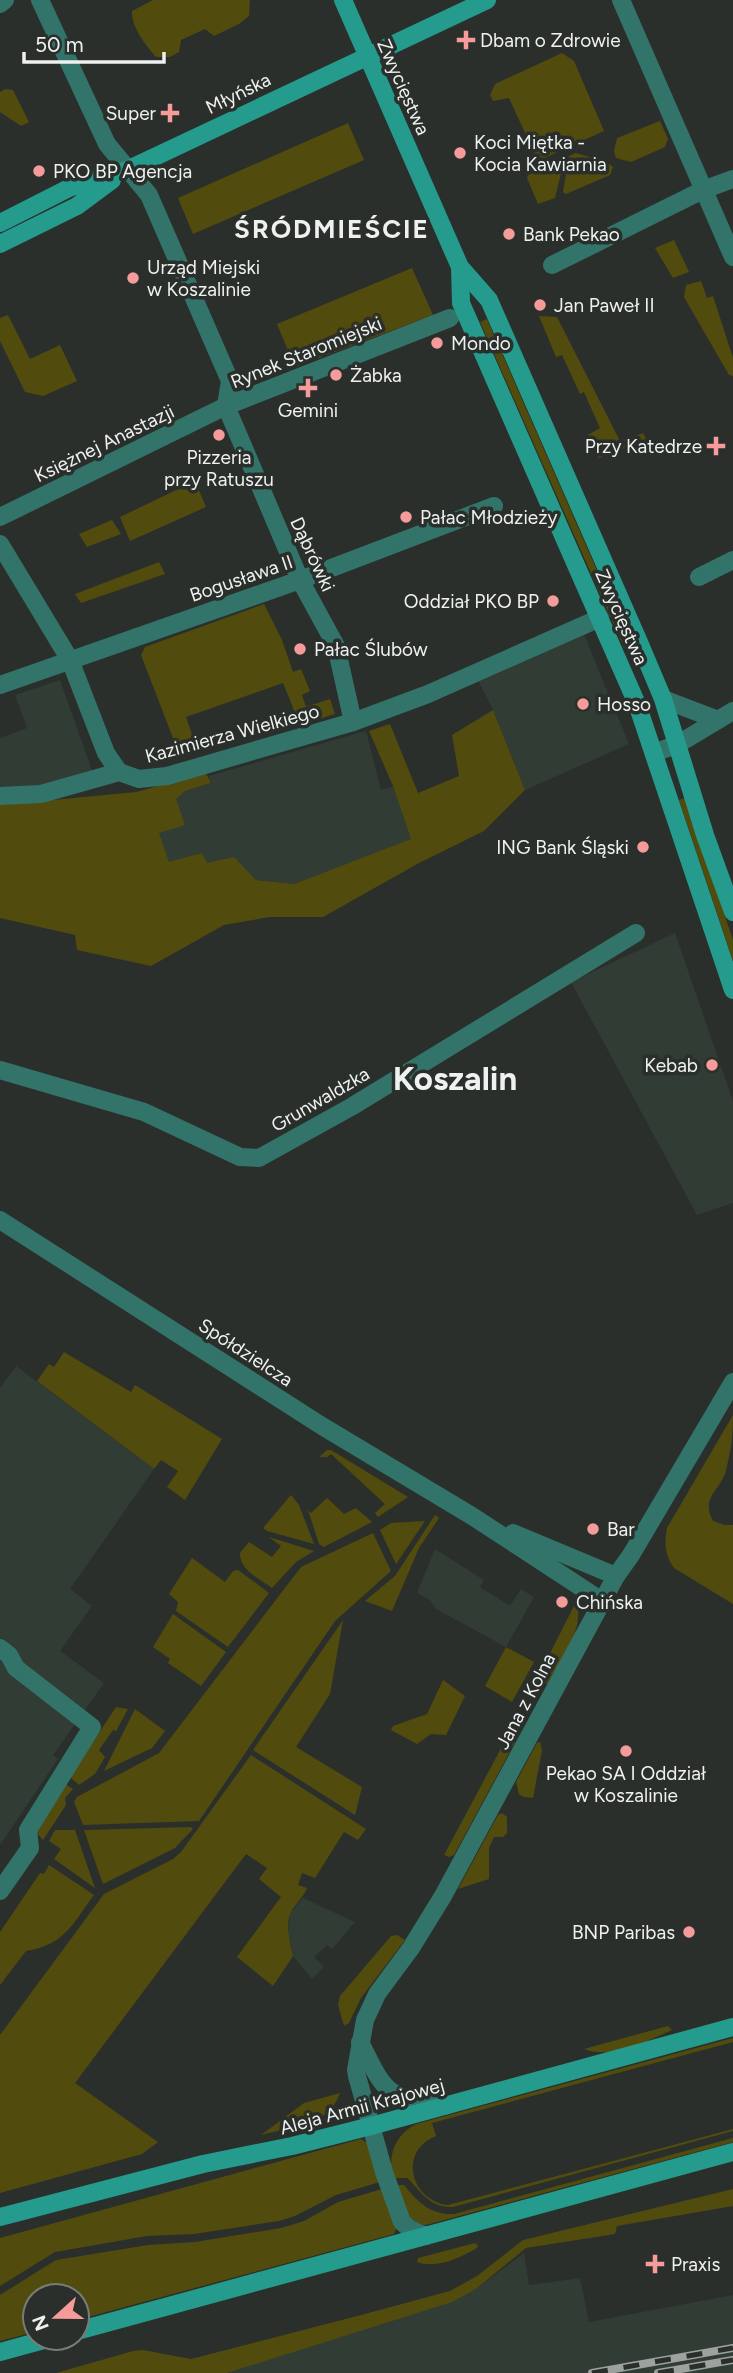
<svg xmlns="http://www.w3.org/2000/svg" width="733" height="2373" font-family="Figtree,sans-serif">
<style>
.built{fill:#313c35}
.green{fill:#524b0e}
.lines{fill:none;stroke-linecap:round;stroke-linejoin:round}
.street{stroke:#33746a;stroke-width:18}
.secondary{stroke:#249b8c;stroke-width:18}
.rail-casing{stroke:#9ea29f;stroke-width:8}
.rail{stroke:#2a2f2b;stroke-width:5;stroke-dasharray:16;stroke-linecap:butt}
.poi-dot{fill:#f59b99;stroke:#2a2f2b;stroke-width:2.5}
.labels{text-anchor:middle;stroke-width:7;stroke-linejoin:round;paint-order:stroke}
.poi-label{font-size:19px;fill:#eef1ef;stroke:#2a2f2b;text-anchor:start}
.street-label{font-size:19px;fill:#eef1ef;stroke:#2a2f2b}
.district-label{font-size:26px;font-weight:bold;letter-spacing:2px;fill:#eef1ef;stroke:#2a2f2b}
.town-label{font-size:33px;font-weight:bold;fill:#eef1ef;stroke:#2a2f2b}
</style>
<rect width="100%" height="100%" fill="#2a2f2b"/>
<g class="built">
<path d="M583,632L629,744L525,790L493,710L478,680Z"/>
<path d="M60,680L94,776L0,793V738L27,728L15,695Z"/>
<path d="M366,731L381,790L393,786L412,839L294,884L256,880L234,858L152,875L68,813L180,790L185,791L211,783L209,776Z"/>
<path d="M675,933L733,1101V1203L697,1215L571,982Z"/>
<path d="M16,1366L154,1469L70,1589L92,1606L60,1651L104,1683L53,1755L58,1759L0,1845V1388Z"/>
<path d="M435,1549L484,1580L480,1587L510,1606L521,1589L534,1597L506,1647L436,1609L430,1600L417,1593Z"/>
<path d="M303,1898L355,1922L332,1949L327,1945L314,1957L324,1967L312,1979L293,1956L288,1936L290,1913Z"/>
<path d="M524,2253L529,2285L580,2278L589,2322L733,2295V2373H228L476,2289Z"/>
</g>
<g class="green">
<path d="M153,0H250L249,16L239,24L214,36L205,29L181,40L179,52L170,57H156C146,45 131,27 132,11Z"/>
<path d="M562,53L574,61L604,131L538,161L509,98L493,101L490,95L495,84Z"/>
<path d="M5,89L13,90L29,122L21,126L0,112V92Z"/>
<path d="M660,121L668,139L665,147L631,162L616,158L614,151L617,138Z"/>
<path d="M348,123L364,160L193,234L178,198Z"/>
<path d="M576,153L607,162L613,167L610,175L566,194L563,192L569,156Z"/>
<path d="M563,165L555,198L538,204L527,178L528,175L551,166Z"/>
<path d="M674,240L689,272L673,278L655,248Z"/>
<path d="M412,268L433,315L295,367L277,324Z"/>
<path d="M701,281L707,298L713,296L733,358V376L729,375L684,297L686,285Z"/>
<path d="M8,315L30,359L60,345L77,381L43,396L25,392L0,341V318Z"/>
<path d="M539,316L557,317L620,441L643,433L646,439L598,458L588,435L600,428L584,392L580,394L562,355L556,357Z"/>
<path d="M487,319L489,324L630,646L624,648L480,322Z"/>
<path d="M195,481L206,507L130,541L120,517Z"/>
<path d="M112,520L121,534L87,547L79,534Z"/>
<path d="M159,562L165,574L81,603L75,594Z"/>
<path d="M264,604L282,640L293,672L301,669L310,691L302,695L306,707L330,699L335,714L300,725L283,683L186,717L197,749L182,754L178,751L141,655L145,647Z"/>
<path d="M493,710L525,790L484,831L419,863L323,917H270L224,925L151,966L77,950L75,935L0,918V805L136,792L206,773L211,783L185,791L176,799L185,825L159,833L169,862L202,853L207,863L234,857L256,880L294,884L411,839L393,786L369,731L390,724L418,793L459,776L452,735Z"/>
<path d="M685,798L733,940V961L679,800Z"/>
<path d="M64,1352L131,1392L135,1385L222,1439L185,1500L167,1487L178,1471L161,1460L154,1469L37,1381L49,1364L54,1367Z"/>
<path d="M733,1415C733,1435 731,1451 726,1470C721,1491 700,1496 713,1521L725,1525H733V1604L674,1568C665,1555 664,1543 667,1528Z"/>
<path d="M327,1450H331L408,1497L378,1517L375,1513L385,1504L331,1454L327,1457H319Z"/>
<path d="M291,1495L299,1505L314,1544L267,1531L263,1528Z"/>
<path d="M327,1498L344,1514L356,1508L372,1522L324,1547L319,1544L308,1510L311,1513Z"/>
<path d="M435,1515L439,1518L419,1548L392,1611L365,1601L395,1576Z"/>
<path d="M425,1521L396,1564L380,1530L391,1523Z"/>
<path d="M373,1533L391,1571L335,1621L199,1821L83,1825L74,1802L77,1797L159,1753L301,1567Z"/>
<path d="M269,1537L314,1551L296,1562L272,1588C259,1578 240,1571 240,1553L249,1542L272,1557L281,1546Z"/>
<path d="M192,1558L225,1582L233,1571L238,1570L269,1593L228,1647L176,1611L178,1602L169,1594Z"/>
<path d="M576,1602C586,1628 560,1661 547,1684L543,1682L539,1675Z"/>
<path d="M173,1614L226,1652L201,1686L168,1663L170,1659L153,1647Z"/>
<path d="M343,1620L330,1694L296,1747L362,1787L355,1815L253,1750Z"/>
<path d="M506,1647L534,1662L512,1702L485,1686Z"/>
<path d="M443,1680L465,1696L446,1735L431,1734L417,1744L391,1730L393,1726L427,1714Z"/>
<path d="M116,1707L128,1709L116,1731L113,1730L99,1750L105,1757L95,1774L79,1785L70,1777Z"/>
<path d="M135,1709L165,1731L152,1748L104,1771Z"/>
<path d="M513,1726L519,1735L454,1855L449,1857L444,1855Z"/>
<path d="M540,1742L542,1750L533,1798L524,1797L519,1794L516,1782L537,1743Z"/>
<path d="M251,1755L366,1829L358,1840L344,1832L315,1878L302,1873L298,1885L307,1888C303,1898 296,1903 291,1912C285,1925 290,1943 293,1956L273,1986L237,1957L281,1897L259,1879L267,1868L246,1854L75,2083L158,2142L142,2154L0,2193V2035L104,1894L173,1859L181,1852Z"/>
<path d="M64,1783L73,1789L65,1798L66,1805L43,1840L34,1830Z"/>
<path d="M502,1813L507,1817V1833L503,1837H494L489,1848V1879L458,1889L498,1815Z"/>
<path d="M191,1827L193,1829L175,1848L103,1884L84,1830Z"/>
<path d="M55,1830H75L95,1888L54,1859L61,1849L49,1841Z"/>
<path d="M49,1865L94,1895C72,1924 65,1945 26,1951L0,1985V1932L40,1873L44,1874Z"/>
<path d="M397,1935L405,1940L361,1998L349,2023L344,2026L338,2005L340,1996L391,1936Z"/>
<path d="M668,2026L672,2030C647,2041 612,2060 584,2049Z"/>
<path d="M733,2038V2042L432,2123L436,2136C398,2151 410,2200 448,2205L733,2129V2131L453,2207C429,2208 422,2192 407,2178H393C387,2156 395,2135 416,2124Z"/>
<path d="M340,2093C329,2126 291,2127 261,2135L304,2103Z"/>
<path d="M733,2138V2142L426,2225C405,2222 402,2203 396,2185H404C418,2202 430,2215 454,2214Z"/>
<path d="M361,2139L367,2143L380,2182L336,2195L295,2216L279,2221L194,2234L147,2236L55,2252L0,2286V2238Z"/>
<path d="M382,2189L396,2229L394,2234L77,2320V2296H35V2332L0,2341V2295L56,2260L148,2245L195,2242L281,2228L304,2221L338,2202Z"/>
<path d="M733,2189V2206L617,2226L615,2234L526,2248L476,2289L452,2302L227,2373H56L133,2351L143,2350L191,2359L361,2315L450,2291L477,2276L523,2240Z"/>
<path d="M475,2243L478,2245L477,2248C460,2258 436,2269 417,2262L418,2258Z"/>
</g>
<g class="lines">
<g class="street">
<path d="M40,0L107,144L149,195L230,381L226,406L300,580L336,646L353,722"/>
<path d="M621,0L733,257"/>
<path d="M0,4L5,0"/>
<path d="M552,265L703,190L733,179"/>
<path d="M0,517L226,406L450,318"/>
<path d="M0,544L70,660L106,753L119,772"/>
<path d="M699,577L733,560"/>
<path d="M0,685L300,580L494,506"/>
<path d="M663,699L718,720"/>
<path d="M654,753L678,744L733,711"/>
<path d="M0,796L41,794L119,772L139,779L167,776L353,722L428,694L600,618"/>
<path d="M0,1070L144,1112L240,1157L259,1158L351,1107L636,933"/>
<path d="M0,1220L322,1426L472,1516L602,1601"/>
<path d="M513,1533L616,1576"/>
<path d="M0,1648L9,1655L16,1668L92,1727L28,1830L30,1848L0,1891"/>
<path d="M360,2042C387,2096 385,2096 445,2106"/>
<path d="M426,2236L410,2229L402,2222L384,2172L357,2076L356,2070L365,2020L377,1994L411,1948L443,1896L616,1576L631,1555L733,1382"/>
</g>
<g class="secondary">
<path d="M343,0L460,267L489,300L639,642L663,699L705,835L733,912"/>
<path d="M0,223L69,188L127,170L487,0"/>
<path d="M0,244L77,206L112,180"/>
<path d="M460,267L461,303L637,704L733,990"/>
<path d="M0,2217L203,2164L292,2146L371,2126L733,2027"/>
<path d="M77,2331L733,2152"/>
<path d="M0,2352L51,2338"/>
</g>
<g class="rail-casing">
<g id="rail">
<path d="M592,2373L733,2348"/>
<path d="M658,2373L733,2360"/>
</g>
</g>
<use href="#rail" class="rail"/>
</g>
<g class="poi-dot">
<path d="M462.5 29.5h7v7h7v7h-7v7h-7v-7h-7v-7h7z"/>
<path d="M166.5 102.5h7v7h7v7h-7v7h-7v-7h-7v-7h7z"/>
<circle cx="460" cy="153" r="7"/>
<circle cx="39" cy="171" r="7"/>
<circle cx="509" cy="234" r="7"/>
<circle cx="133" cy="278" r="7"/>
<circle cx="540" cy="305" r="7"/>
<circle cx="437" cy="343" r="7"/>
<circle cx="336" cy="375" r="7"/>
<path d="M304.5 377.5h7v7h7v7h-7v7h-7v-7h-7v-7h7z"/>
<circle cx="219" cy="435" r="7"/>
<path d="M712.5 435.5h7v7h7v7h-7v7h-7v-7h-7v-7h7z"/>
<circle cx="406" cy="517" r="7"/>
<circle cx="553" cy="601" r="7"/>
<circle cx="300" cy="649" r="7"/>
<circle cx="583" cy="704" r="7"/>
<circle cx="643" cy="847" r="7"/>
<circle cx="712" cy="1065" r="7"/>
<circle cx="593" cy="1529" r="7"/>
<circle cx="562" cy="1602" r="7"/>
<circle cx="626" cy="1751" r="7"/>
<circle cx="689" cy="1932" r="7"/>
<path d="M651.5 2253.5h7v7h7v7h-7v7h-7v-7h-7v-7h7z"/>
</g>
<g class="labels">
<g class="poi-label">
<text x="480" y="47">Dbam o Zdrowie</text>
<text x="156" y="120" text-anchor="end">Super</text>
<text x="474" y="149">Koci Miętka -<tspan x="474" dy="22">Kocia Kawiarnia</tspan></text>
<text x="53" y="178">PKO BP Agencja</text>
<text x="523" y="241">Bank Pekao</text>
<text x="147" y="274">Urząd Miejski<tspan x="147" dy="22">w Koszalinie</tspan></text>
<text x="554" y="312">Jan Paweł II</text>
<text x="451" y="350">Mondo</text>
<text x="350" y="382">Żabka</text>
<text x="308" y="417" text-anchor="middle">Gemini</text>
<text x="702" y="453" text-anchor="end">Przy Katedrze</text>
<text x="219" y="464" text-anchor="middle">Pizzeria<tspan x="219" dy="22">przy Ratuszu</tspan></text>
<text x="420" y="524">Pałac Młodzieży</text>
<text x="539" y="608" text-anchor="end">Oddział PKO BP</text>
<text x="314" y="656">Pałac Ślubów</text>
<text x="597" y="711">Hosso</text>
<text x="629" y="854" text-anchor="end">ING Bank Śląski</text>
<text x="698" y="1072" text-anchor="end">Kebab</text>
<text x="607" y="1536">Bar</text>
<text x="576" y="1609">Chińska</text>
<text x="626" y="1780" text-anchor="middle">Pekao SA I Oddział<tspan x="626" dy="22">w Koszalinie</tspan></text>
<text x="675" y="1939" text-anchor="end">BNP Paribas</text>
<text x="671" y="2271">Praxis</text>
</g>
<g class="street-label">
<text transform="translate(404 87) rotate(66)" y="7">Zwycięstwa</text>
<text transform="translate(238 93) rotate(-26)" y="7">Młyńska</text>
<text transform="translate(306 352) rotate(-22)" y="7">Rynek Staromiejski</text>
<text transform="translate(104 443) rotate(-26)" y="7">Księżnej Anastazji</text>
<text transform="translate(313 554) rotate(65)" y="7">Dąbrówki</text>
<text transform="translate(241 578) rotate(-19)" y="7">Bogusława II</text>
<text transform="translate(622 617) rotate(66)" y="7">Zwycięstwa</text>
<text transform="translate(232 733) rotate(-15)" y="7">Kazimierza Wielkiego</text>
<text transform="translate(320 1099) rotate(-30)" y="7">Grunwaldzka</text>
<text transform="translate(246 1352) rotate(33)" y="7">Spółdzielcza</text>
<text transform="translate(525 1701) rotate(-62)" y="7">Jana z Kolna</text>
<text transform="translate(362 2106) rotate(-15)" y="7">Aleja Armii Krajowej</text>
</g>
<g class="district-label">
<text x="332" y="238">ŚRÓDMIEŚCIE</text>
</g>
<g class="town-label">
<text x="455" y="1090">Koszalin</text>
</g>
</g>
<g transform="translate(56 2317) rotate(249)"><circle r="33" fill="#2a2f2b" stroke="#787d79" stroke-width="2"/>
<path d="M0-5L12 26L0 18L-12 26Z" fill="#f59b99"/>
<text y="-10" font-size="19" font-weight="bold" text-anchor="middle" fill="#eef1ef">N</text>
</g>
<path d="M24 52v10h140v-10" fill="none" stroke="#eef1ef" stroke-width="3.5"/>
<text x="35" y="52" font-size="21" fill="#eef1ef" stroke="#2a2f2b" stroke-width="5" paint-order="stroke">50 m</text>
</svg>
